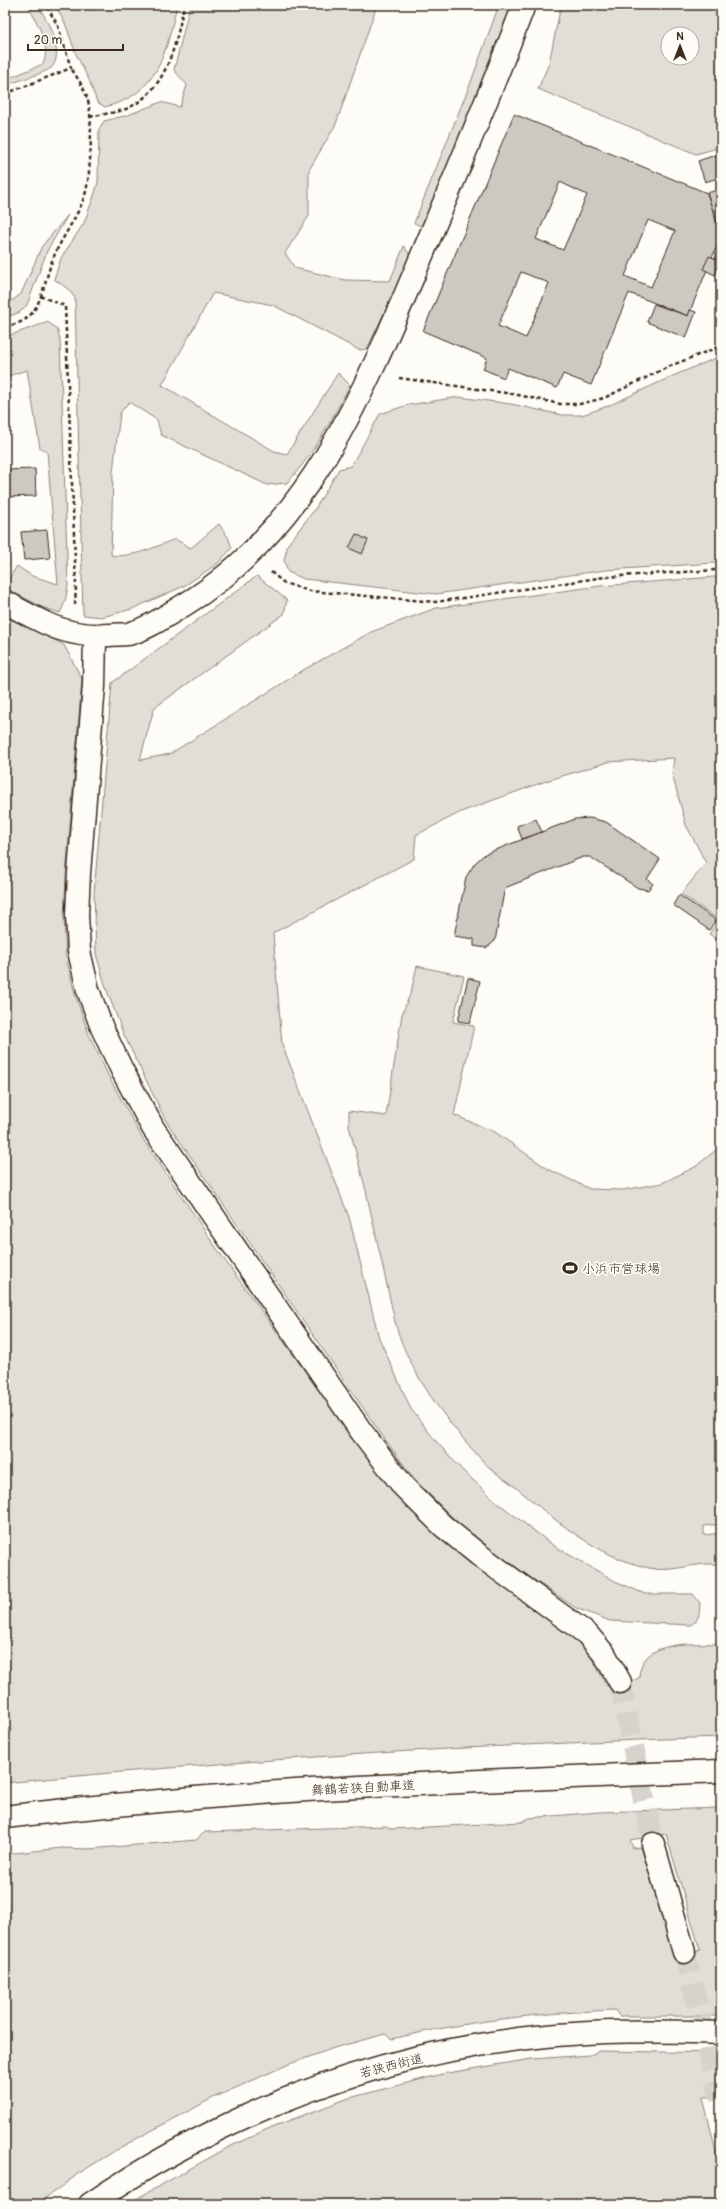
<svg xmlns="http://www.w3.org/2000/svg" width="726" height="2209" font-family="Pangolin,'Klee One',sans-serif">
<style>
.green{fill:#e1ded7;stroke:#8e847a;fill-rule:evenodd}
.building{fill:#cdc8c2;stroke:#3b2a1e;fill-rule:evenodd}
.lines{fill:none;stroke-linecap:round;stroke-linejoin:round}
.minor-tunnel{stroke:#d6d2cc;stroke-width:22;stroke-dasharray:22 11;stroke-linecap:butt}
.minor-casing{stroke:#3b2a1e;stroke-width:25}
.highway-casing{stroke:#3b2a1e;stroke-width:25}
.path{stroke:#3b2a1e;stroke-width:2.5;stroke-dasharray:4 3;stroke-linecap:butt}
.minor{stroke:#fdfcf7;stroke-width:22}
.highway{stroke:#fdfcf7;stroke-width:22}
.labels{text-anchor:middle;stroke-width:3.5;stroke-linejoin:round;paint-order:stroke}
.poi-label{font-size:13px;fill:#3b2a1e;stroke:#fdfcf7;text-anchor:start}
.street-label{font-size:13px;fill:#3b2a1e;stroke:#fdfcf7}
</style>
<rect width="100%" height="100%" fill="#fdfcf7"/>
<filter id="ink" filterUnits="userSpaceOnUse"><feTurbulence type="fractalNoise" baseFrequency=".025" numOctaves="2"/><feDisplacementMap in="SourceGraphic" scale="8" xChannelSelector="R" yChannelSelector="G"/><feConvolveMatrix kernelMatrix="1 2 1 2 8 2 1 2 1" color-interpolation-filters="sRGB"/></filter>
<g filter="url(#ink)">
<g class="green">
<path d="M28,5H38C46,18 66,54 51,68C45,73 15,82 5,85V80L43,64C52,44 36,23 28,5Z"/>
<path d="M55,5H177C166,52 159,94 105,107L97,102L89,80L76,54L65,23Z"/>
<path d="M190,5H377L336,124L309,170V216L285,253L295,268L345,280L390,281L404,246L411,257L396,296L387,307L367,349L359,350L273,305L213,293L162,385L274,451L287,454L338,373L350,385C332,419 314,454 287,483L267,485L161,435L157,420L129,402L120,413L113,471L111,555C133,558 155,547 175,539L191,548L219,524L228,537L232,548L217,564L184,586L132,609L102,617L83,615L75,298L68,289L54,279L61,258L84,223L94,196L98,182L99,129L104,121L128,115L161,102L180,107L187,85L174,70Z"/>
<path d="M499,5H511L480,88L423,227L414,223L471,82Z"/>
<path d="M561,5H721V147L696,154L538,89L549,63ZM668,34H692V58H668Z"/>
<path d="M68,215L47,251L27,305L20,312L5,318V306L21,294L42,246Z"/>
<path d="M48,322L57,329L60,339L68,586L65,602L60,613L42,607L5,588V585L17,566L32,576L58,584L47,451L40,448L27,370L5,377V337Z"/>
<path d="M721,356V564L715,563L606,570L436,594L304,579L288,572L284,560L288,544L315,509L339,469L351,466L380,414L408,405L459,397L511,404L562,415H582L608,406L675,375Z"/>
<path d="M257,576L287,600L284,614L154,708L140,760L170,754L305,669L371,632L436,608L600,586L714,577L721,579V942L709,934L719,920L681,894L706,863L686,825L672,774L674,758L608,762L546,781L461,812L416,835L414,859L273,933L282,1044L349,1217L379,1338L411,1409L435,1440L462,1470L498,1503L554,1546L615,1581L645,1594H693L700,1603C699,1614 700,1620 690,1625L610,1621L576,1608L512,1565L462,1527L414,1479L379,1431L166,1121L123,1033L106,988L96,954L94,893L112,683Z"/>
<path d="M8,619L26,625L64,645L82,679L66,875L64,918L66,957L75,994L89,1035L110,1079L141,1136L224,1259L354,1439L588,1651L607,1686L625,1684L639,1678C640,1638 693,1644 721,1644V1737C482,1745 243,1759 5,1783V622Z"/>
<path d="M417,966L464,976L453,1022L474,1026L454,1115L495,1132L548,1169L590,1189L623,1190L662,1183L695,1167L721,1146V1524L704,1526V1535L721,1533V1565C697,1560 673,1574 649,1568C595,1556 554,1519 513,1485C502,1477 489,1469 480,1458C446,1420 411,1376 396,1326L366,1191L349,1126V1111L386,1116L402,1014L411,992Z"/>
<path d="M721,1808V2016H619L615,2010C539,2013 466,2021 392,2039L385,2034L334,2048L287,2065L213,2098L121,2147L81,2172L37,2204H5V1854L62,1848L89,1849L196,1840L205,1832L386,1826L391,1829L522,1822L529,1818L599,1812ZM666,1834L700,1950L674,1957L641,1847L633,1848L630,1840Z"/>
<path d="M599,2051L721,2053V2097H703L721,2173V2204H127L227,2148L272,2127L349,2098L442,2074L531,2059L590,2055Z"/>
</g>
<g class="building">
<path d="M514,114L707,193L721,234V246L716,248L688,316L629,293L591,385L563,374L557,388L508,368L504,378L483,369L487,358L423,331ZM560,182L587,195L563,250L536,239ZM648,220L675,231L651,287L625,276ZM521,272L549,283L526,338L498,326Z"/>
<path d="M721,153V177L705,182L698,161Z"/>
<path d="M721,189V234L707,193Z"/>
<path d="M709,256L721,261L715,275L703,269Z"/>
<path d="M654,304L688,316L690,310L696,312L686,338L647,322Z"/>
<path d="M35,469L36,496L6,497L5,519V470Z"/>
<path d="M47,530L50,558L24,560L21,532Z"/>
<path d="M356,534L368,540L362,554L349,548Z"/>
<path d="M590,818L606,822L660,859L647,879L653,884L648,890L638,888L590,857H583L507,887L504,892L495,941L486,948L474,946V939L454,936L466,877L475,863L485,854L575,819Z"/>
<path d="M536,819L542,832L522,839L517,826Z"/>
<path d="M679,895L716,920L709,930L673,905Z"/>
<path d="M468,978L480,981L470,1023L458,1021Z"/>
</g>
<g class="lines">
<g class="minor-tunnel">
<path d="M620,1682L653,1844"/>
<path d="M684,1952L721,2099"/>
</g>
<g class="minor-casing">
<g id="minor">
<path d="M5,602C42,622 66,638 110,635C116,634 122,635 128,634C148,629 167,615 184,605C316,525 373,370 431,234C463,158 495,82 524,5"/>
<path d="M95,636L94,686L79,873L77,915L79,951L88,990L102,1028L122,1070L153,1128L361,1431L404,1487L443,1526L479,1555L587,1634L605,1655L620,1682"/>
<path d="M653,1844L684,1952"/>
<path d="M90,2204C226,2112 374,2054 537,2037C598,2030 660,2031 721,2033"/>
</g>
</g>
<g class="highway-casing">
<path id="highway" d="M5,1817C242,1788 482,1781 721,1771"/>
</g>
<g class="path">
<path d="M5,94L71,68L58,26L46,5"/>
<path d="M90,117C101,114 115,113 126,109C167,91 176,44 184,5"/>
<path d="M40,296L65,306L76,585L75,605"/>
<path d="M5,327C12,325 22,323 27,318C43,306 46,272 55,254C64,234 78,216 85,195C91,176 93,119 88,101C85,89 78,79 71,68"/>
<path d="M399,378L513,394L560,404H580L604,398L670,366L721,346"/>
<path d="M271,572L284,583L310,591L436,602L605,577L715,570L721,572"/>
</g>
<use href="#minor" class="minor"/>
<use href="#highway" class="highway"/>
</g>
</g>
<defs>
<g id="stadium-bare" transform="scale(1.2)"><path d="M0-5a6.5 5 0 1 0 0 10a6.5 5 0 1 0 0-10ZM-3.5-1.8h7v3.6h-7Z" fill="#3b2a1e" stroke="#fdfcf7" stroke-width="2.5" paint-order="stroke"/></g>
</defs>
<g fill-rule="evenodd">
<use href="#stadium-bare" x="570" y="1268"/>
</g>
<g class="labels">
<g class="poi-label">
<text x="582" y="1273">小浜市営球場</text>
</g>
<g class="street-label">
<text transform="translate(363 1787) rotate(-3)" y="5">舞鶴若狭自動車道</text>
<text transform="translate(391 2065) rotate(-14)" y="5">若狭西街道</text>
</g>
</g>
<rect width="726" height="2209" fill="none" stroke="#fdfcf7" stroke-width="20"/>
<rect x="10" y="10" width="706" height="2189" fill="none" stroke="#3b2a1e" stroke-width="1.5" filter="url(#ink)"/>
<g transform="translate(680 46)"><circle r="19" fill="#fdfcf7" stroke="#afa8a0"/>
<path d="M0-3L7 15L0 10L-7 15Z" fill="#3b2a1e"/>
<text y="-6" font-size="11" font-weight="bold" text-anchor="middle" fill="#3b2a1e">N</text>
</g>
<path d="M28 44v6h95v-6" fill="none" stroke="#3b2a1e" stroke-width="2"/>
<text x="34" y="44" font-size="12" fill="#3b2a1e" stroke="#fdfcf7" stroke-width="3" paint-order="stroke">20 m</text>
</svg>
